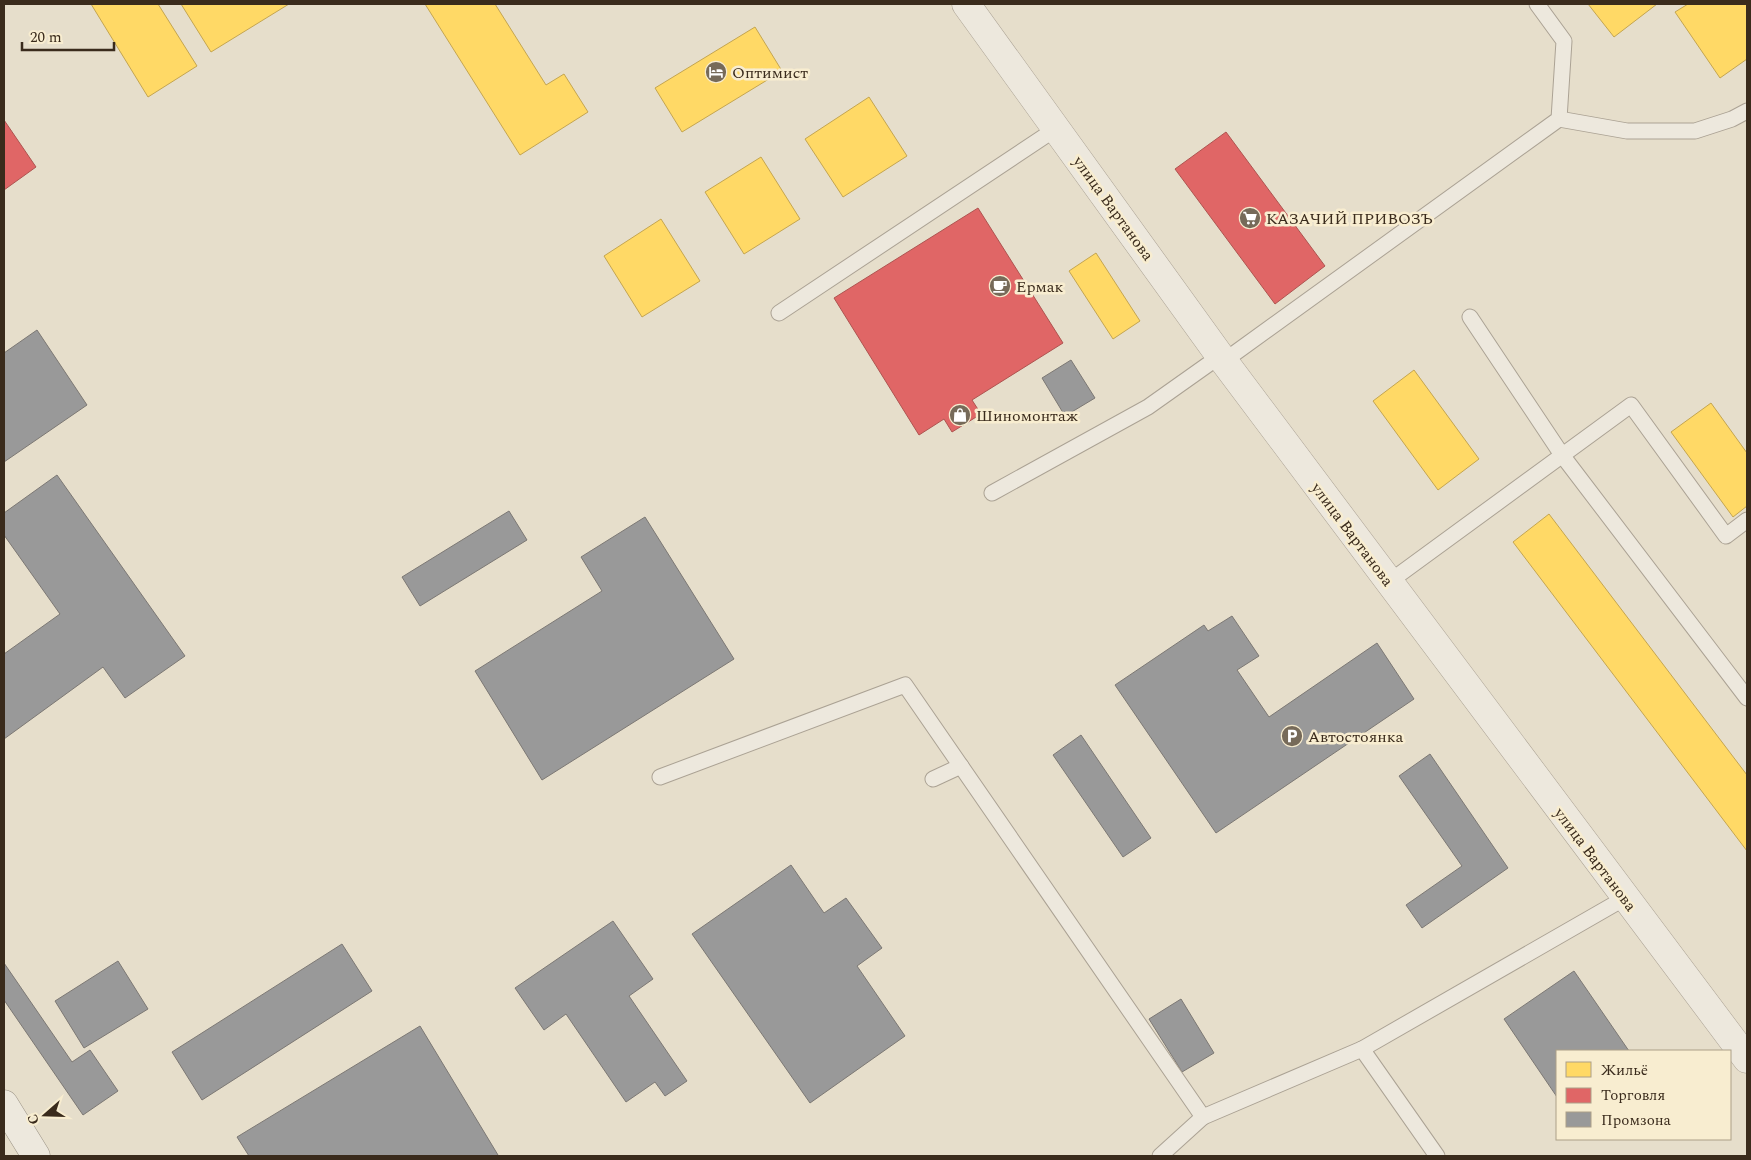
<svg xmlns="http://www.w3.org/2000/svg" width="1751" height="1160" font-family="Spectral,serif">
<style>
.homes{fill:#ffd966;stroke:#c4a550}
.shops{fill:#e06666;stroke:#ae5450}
.industry{fill:#999;stroke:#7c7874}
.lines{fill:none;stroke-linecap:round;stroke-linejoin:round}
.lane-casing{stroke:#aba294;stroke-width:17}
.street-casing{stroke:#aba294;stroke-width:29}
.secondary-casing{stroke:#9a9285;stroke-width:29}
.lane{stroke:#ede8dd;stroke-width:15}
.street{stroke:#ede8dd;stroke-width:28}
.secondary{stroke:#ede8dd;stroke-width:28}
.labels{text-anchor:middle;stroke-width:5;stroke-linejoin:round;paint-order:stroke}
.poi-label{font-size:16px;fill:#3a2b1c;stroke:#f8edd0;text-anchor:start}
.street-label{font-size:16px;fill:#3a2b1c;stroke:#f8edd0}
</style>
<rect width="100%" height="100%" fill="#e6decb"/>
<g class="homes">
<path d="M91,4H158L197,66L148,97Z"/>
<path d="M181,4H289L211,52Z"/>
<path d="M425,4H495L546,85L564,74L588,112L520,155Z"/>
<path d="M1588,4H1657L1614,37Z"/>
<path d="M1688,4H1747V59L1720,78L1675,12Z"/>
<path d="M755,27L782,71L682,132L655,88Z"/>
<path d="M869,97L907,156L843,197L805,139Z"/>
<path d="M761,157L800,219L744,254L705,192Z"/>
<path d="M661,219L700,281L642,317L604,256Z"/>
<path d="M1096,253L1140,321L1113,339L1069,271Z"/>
<path d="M1414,370L1479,459L1438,490L1373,401Z"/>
<path d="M1711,403L1747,453V506L1733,517L1671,432Z"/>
<path d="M1549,514L1747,775V851L1513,542Z"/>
</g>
<g class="shops">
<path d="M4,120L36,167L4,190Z"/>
<path d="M1226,132L1325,266L1275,304L1175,169Z"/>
<path d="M978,208L1063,343L972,400L981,414L952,432L944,419L919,435L834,298Z"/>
</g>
<g class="industry">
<path d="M37,330L87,405L4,462V353Z"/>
<path d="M1071,360L1095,398L1065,416L1042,378Z"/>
<path d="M57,475L185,656L125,698L103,667L4,739V654L60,614L4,535V513Z"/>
<path d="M509,511L527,540L420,606L402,577Z"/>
<path d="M645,517L734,659L542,780L475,671L602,591L581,557Z"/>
<path d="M1232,616L1259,656L1237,670L1269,717L1377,643L1414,699L1216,833L1115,685L1204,625L1208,631Z"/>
<path d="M1081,735L1151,838L1123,857L1053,755Z"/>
<path d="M1430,754L1508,868L1422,928L1406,905L1462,866L1399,776Z"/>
<path d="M791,865L824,913L846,898L882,948L857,966L905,1036L810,1103L692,934Z"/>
<path d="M613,921L653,979L629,996L687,1081L665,1096L655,1082L626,1102L566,1014L544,1030L515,988Z"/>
<path d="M342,944L372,991L202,1100L172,1052Z"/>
<path d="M118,961L148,1009L84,1048L55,1001Z"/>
<path d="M4,963L72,1062L90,1050L118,1091L83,1115L4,1000Z"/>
<path d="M1574,971L1629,1051H1557V1097L1504,1019Z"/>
<path d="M1181,999L1214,1053L1182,1072L1149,1019Z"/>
<path d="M420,1026L498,1155L495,1156H249L237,1137Z"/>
</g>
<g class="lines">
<g class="lane-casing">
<g id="lane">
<path d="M1559,119L1627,131H1695L1732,119L1747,111"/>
<path d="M779,313L1057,128"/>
<path d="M1470,317L1562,455L1747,698"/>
<path d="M1224,361L1559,119L1564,41L1537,4"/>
<path d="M992,493L1148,407L1220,356"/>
<path d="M1389,582L1631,405L1726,536L1747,520"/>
<path d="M660,777L905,685L1203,1117L1362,1049"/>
<path d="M933,779L961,766"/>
<path d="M1160,1156L1203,1117"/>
<path d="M1437,1156L1362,1049L1625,898"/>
</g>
</g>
<g class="street-casing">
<path id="street" d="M966,4L1220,356L1747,1059"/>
</g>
<g class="secondary-casing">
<path id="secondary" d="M4,1104L36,1156"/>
</g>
<use href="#lane" class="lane"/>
<use href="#street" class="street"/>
<use href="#secondary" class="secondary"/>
</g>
<defs>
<g id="hotel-disc" transform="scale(1.125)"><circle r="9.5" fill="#766a59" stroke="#f8edd0"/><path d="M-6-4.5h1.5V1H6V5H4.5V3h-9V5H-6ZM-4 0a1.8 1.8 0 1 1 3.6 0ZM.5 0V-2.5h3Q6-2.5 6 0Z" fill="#fff"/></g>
<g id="supermarket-disc" transform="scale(1.125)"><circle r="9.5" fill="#766a59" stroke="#f8edd0"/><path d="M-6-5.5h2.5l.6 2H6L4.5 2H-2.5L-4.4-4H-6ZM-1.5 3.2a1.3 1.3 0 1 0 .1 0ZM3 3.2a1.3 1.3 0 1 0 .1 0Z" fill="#fff"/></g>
<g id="cafe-disc" transform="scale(1.125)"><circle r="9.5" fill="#766a59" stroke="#f8edd0"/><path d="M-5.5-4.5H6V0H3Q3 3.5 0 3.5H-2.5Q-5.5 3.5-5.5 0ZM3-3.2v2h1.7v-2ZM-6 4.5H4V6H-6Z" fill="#fff"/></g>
<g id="shop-disc" transform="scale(1.125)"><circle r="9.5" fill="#766a59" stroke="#f8edd0"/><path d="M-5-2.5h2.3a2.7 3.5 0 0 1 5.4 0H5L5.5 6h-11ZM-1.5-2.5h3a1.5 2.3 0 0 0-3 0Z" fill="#fff"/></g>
<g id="parking-disc" transform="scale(1.125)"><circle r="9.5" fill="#766a59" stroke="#f8edd0"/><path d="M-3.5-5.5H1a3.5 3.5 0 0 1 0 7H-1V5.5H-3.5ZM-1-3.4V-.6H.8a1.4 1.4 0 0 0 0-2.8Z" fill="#fff"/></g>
</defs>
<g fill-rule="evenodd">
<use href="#hotel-disc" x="716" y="72"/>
<use href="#supermarket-disc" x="1250" y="218"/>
<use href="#cafe-disc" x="1000" y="286"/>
<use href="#shop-disc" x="960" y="415"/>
<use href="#parking-disc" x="1292" y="736"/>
</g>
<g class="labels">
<g class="poi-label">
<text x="732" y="78">Оптимист</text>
<text x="1266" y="224">КАЗАЧИЙ ПРИВОЗЪ</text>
<text x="1016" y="292">Ермак</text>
<text x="976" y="421">Шиномонтаж</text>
<text x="1308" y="742">Автостоянка</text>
</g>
<g class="street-label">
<text transform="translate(1114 208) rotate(54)" y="6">улица Вартанова</text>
<text transform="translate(1353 534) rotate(53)" y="6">улица Вартанова</text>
<text transform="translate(1596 859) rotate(53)" y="6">улица Вартанова</text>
</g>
</g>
<rect width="1751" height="1160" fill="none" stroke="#3a2b1c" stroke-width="10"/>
<rect x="1556" y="1050" width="175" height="90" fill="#f8edd0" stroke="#ac9f88"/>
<rect x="1566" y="1062" width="25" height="15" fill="#ffd966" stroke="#ac9f88"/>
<text x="1601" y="1075" font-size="15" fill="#3a2b1c">Жильё</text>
<rect x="1566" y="1088" width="25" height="15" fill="#e06666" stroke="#ac9f88"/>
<text x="1601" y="1100" font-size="15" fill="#3a2b1c">Торговля</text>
<rect x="1566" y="1112" width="25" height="15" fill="#999999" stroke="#ac9f88"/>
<text x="1601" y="1125" font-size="15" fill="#3a2b1c">Промзона</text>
<g transform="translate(45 1115) rotate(250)" stroke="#f8edd0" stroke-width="4" paint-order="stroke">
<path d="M0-4L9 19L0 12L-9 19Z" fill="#3a2b1c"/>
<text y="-8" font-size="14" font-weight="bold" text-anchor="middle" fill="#3a2b1c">С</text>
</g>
<path d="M22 42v8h92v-8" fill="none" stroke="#3a2b1c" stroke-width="2.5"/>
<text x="30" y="42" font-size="15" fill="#3a2b1c" stroke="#f8edd0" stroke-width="4" paint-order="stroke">20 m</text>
</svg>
